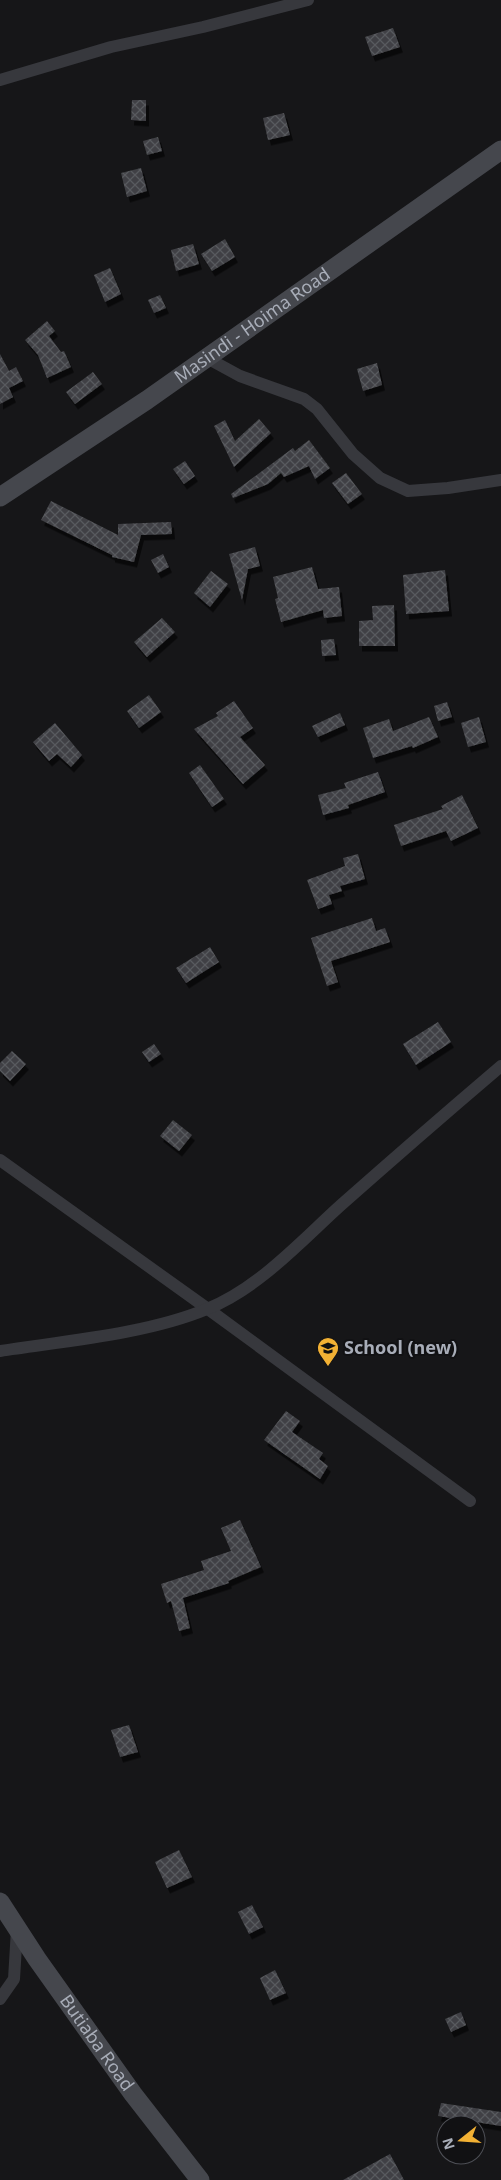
<svg xmlns="http://www.w3.org/2000/svg" width="501" height="2180" font-family="'Noto Sans',sans-serif">
<style>
.building{fill:url(#building-cross-hatch);filter:url(#shadow)}
.lines{fill:none;stroke-linecap:round;stroke-linejoin:round}
.street{stroke:#37383d;stroke-width:12}
.secondary{stroke:#45474d;stroke-width:19}
.labels{text-anchor:middle;stroke-width:4;stroke-linejoin:round;paint-order:stroke}
.street-label{font-size:18px;fill:#a8adb8;stroke:#111113}
.poi-label{font-size:18px;font-weight:bold;fill:#a8adb8;stroke:#111113;text-anchor:start}
</style>
<defs>
<pattern id="building-cross-hatch" width="8" height="8" patternUnits="userSpaceOnUse" patternTransform="scale(1.25)"><rect width="8" height="8" fill="#404145"/><path d="M0 0l8 8M0 8l8-8" fill="none" stroke="#595a5e"/></pattern>
<filter id="shadow"><feDropShadow dx="3" dy="5.5" stdDeviation="0" flood-color="#0009"/></filter>
</defs>
<rect width="100%" height="100%" fill="#161618"/>
<g class="building">
<path d="M393,28L400,47L372,56L365,37Z"/>
<path d="M132,100H146V121L131,120Z"/>
<path d="M284,113L290,135L268,140L263,118Z"/>
<path d="M158,137L162,151L147,155L143,141Z"/>
<path d="M141,168L147,191L127,197L121,173Z"/>
<path d="M225,239L235,257L212,271L201,254Z"/>
<path d="M193,244L199,264L176,271L171,250Z"/>
<path d="M110,268L121,294L105,302L94,275Z"/>
<path d="M160,295L166,308L154,313L148,300Z"/>
<path d="M47,321L55,331L49,336L61,352L64,351L71,367L47,378L38,355L25,340Z"/>
<path d="M0,354L9,371L16,367L23,381L9,388L13,397L0,404Z"/>
<path d="M377,363L382,385L363,391L357,369Z"/>
<path d="M93,372L102,384L75,404L66,392Z"/>
<path d="M259,419L271,433L234,467L214,426L225,420L235,441Z"/>
<path d="M309,440L330,468L315,479L309,466L284,477L281,473L268,484L233,498L231,494L293,448L295,451Z"/>
<path d="M185,461L195,476L184,484L173,469Z"/>
<path d="M346,473L362,494L348,504L332,483Z"/>
<path d="M51,501L118,535V524L171,522L172,534L141,535L134,562L112,557V555L41,520Z"/>
<path d="M255,547L260,566L248,569L242,600L229,554Z"/>
<path d="M163,554L169,567L158,573L151,560Z"/>
<path d="M312,567L318,589L339,587L342,616L324,618L323,610L281,622L275,599L278,598L273,577Z"/>
<path d="M445,570L449,611L406,614L403,575Z"/>
<path d="M211,571L228,584L210,607L194,593Z"/>
<path d="M394,605L395,646H359V621L373,620L372,606Z"/>
<path d="M162,618L175,632L147,657L134,642Z"/>
<path d="M334,639L336,655L322,656L321,640Z"/>
<path d="M149,695L161,712L139,728L127,711Z"/>
<path d="M234,701L253,728L240,737L265,765L243,784L194,729L218,716L216,713Z"/>
<path d="M447,702L452,717L438,721L434,706Z"/>
<path d="M340,713L345,725L318,737L312,726Z"/>
<path d="M429,717L438,737L413,748L412,746L373,758L363,728L389,719L393,731Z"/>
<path d="M479,717L486,742L468,747L461,723Z"/>
<path d="M55,723L82,755L71,767L57,754L49,761L33,742Z"/>
<path d="M200,765L224,799L212,807L189,773Z"/>
<path d="M378,772L385,792L348,805L349,808L323,815L318,795L346,788L344,783Z"/>
<path d="M462,795L478,828L451,841L446,831L401,846L394,825L443,809L441,806Z"/>
<path d="M358,854L365,879L340,886L342,891L329,895L332,904L318,909L307,880L345,866L343,858Z"/>
<path d="M372,918L376,931L385,928L390,942L331,961L338,982L327,986L311,938Z"/>
<path d="M210,947L219,962L186,983L176,968Z"/>
<path d="M438,1022L451,1042L416,1065L403,1044Z"/>
<path d="M154,1044L161,1054L149,1062L142,1052Z"/>
<path d="M12,1051L26,1064L10,1081L0,1071V1063Z"/>
<path d="M173,1120L192,1135L179,1151L160,1136Z"/>
<path d="M286,1411L300,1421L292,1432L323,1453L319,1459L328,1466L320,1479L264,1440Z"/>
<path d="M240,1520L261,1567L228,1581L229,1583L183,1598L190,1628L179,1631L171,1601L167,1603L161,1584L204,1570L201,1561L231,1551L221,1528Z"/>
<path d="M129,1725L138,1752L120,1757L111,1730Z"/>
<path d="M179,1850L192,1877L167,1888L155,1862Z"/>
<path d="M252,1905L263,1927L249,1934L238,1912Z"/>
<path d="M275,1970L286,1993L270,2000L260,1978Z"/>
<path d="M461,2012L466,2025L451,2032L445,2019Z"/>
<path d="M441,2103L501,2112V2126L438,2116Z"/>
<path d="M390,2154L404,2180H343Z"/>
</g>
<g class="lines">
<g class="street">
<path d="M0,80L111,47L203,27L308,0"/>
<path d="M207,358L240,376L304,399L317,409L353,454L380,478L408,491L448,488L501,480"/>
<path d="M0,1160L208,1309L470,1501"/>
<path d="M0,1351C65,1341 147,1334 207,1309C259,1288 300,1242 341,1205C394,1158 447,1112 501,1066"/>
<path d="M0,1999L14,1979L17,1929"/>
</g>
<g class="secondary">
<path id="s1" d="M0,497L147,400L501,150"/>
<path id="s2" d="M0,1902L37,1959L133,2094L200,2180"/>
</g>
</g>
<defs>
<g id="school-pin" transform="scale(1.125)"><path d="M0 17L-7.5 6A9.5 9.5 0 1 1 7.5 6Z" fill="#f2b134" stroke="#111113"/><path d="M0-5L7-2L0 1L-7-2ZM-4 1L0 2.5L4 1V4Q0 6-4 4Z" fill="#111"/></g>
</defs>
<g fill-rule="evenodd">
<use href="#school-pin" x="328" y="1348"/>
</g>
<g class="labels">
<g class="street-label">
<text dy="6" stroke="none"><textPath href="#s1" startOffset="305">Masindi - Hoima Road</textPath></text>
<text dy="6" stroke="none"><textPath href="#s2" startOffset="171">Butiaba Road</textPath></text>
</g>
<g class="poi-label">
<text x="344" y="1354">School (new)</text>
</g>
</g>
<g transform="translate(461 2140) rotate(253)"><circle r="24" fill="#111113" stroke="#4d4f55"/>
<path d="M0-4L9 19L0 12L-9 19Z" fill="#f2b134"/>
<text y="-8" font-size="14" font-weight="bold" text-anchor="middle" fill="#a8adb8">N</text>
</g>
</svg>
